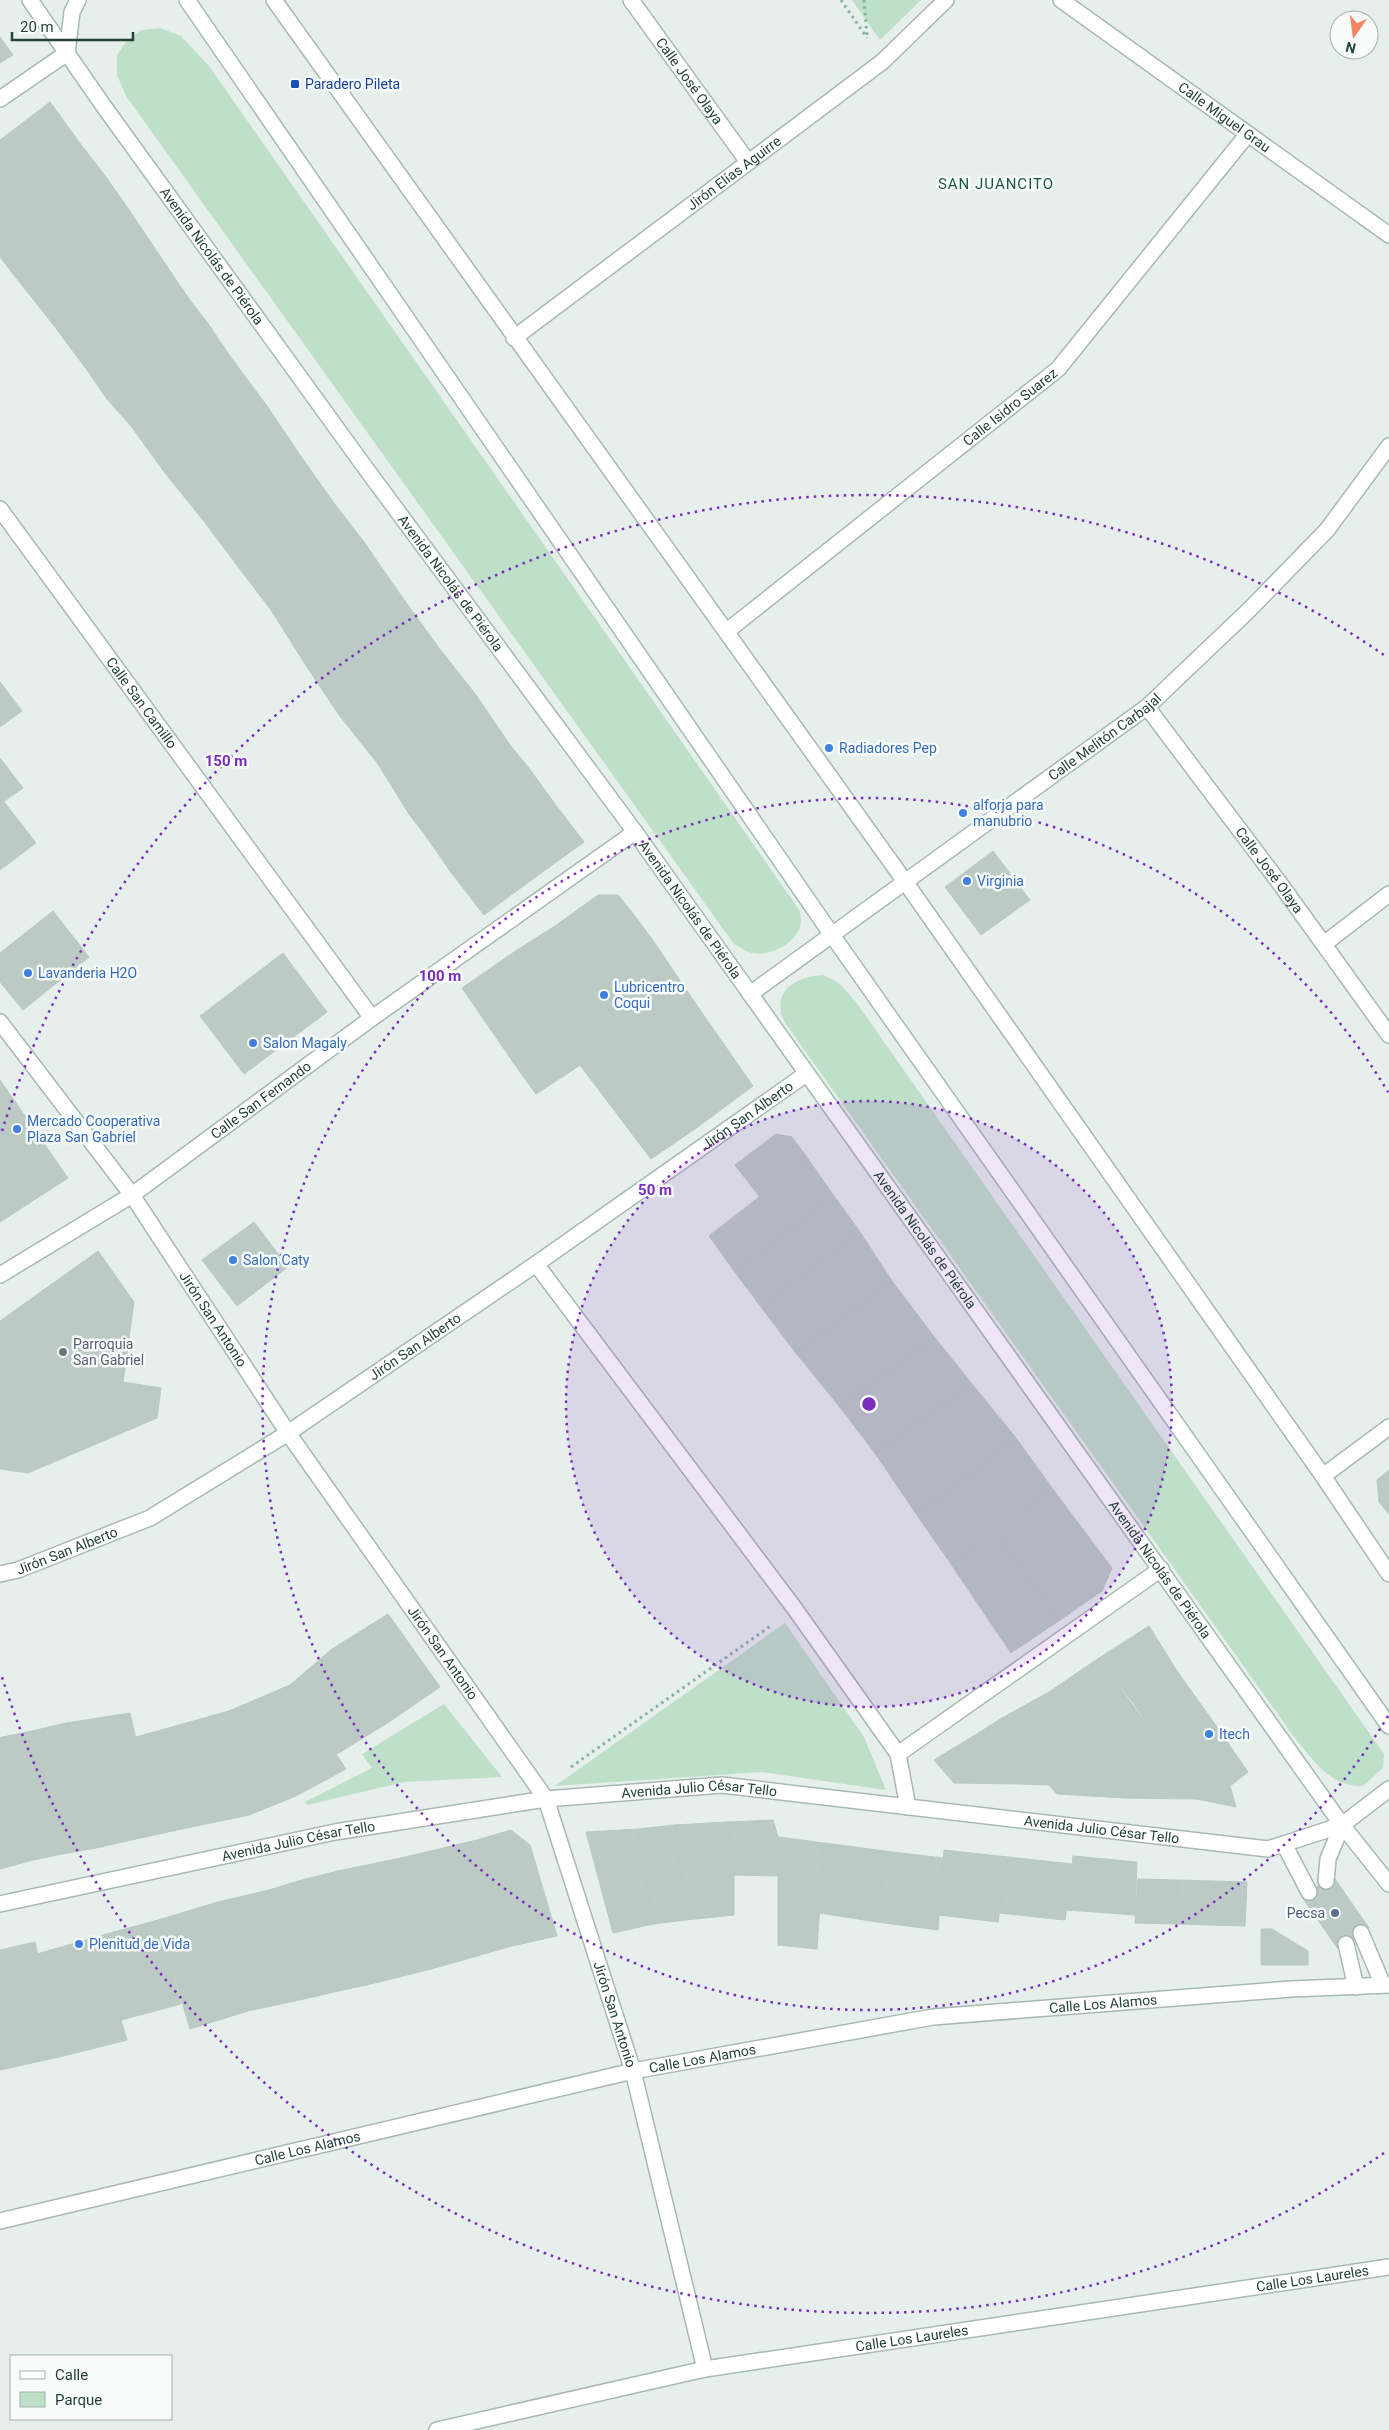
<svg xmlns="http://www.w3.org/2000/svg" width="1389" height="2430" font-family="Roboto,sans-serif">
<style>
.green{fill:#bfe0c8}
.building{fill:#bbcac4;stroke:#b8c9c2}
.lines{fill:none;stroke-linecap:round;stroke-linejoin:round}
.service-casing{stroke:#a8b8b2;stroke-width:18}
.pedestrian-casing{stroke:#a8b8b2;stroke-width:18}
.minor-casing{stroke:#a8b8b2;stroke-width:18}
.tertiary-casing{stroke:#a8b8b2;stroke-width:18}
.secondary-casing{stroke:#a4bbb3;stroke-width:18}
.path{stroke:#86b3a5;stroke-width:3;stroke-dasharray:2.5 4;stroke-linecap:butt}
.service{stroke:#fff;stroke-width:15}
.pedestrian{stroke:#fff;stroke-width:15}
.minor{stroke:#fff;stroke-width:15}
.tertiary{stroke:#fff;stroke-width:15}
.secondary{stroke:#fff;stroke-width:15}
.ring{fill:none;stroke:#7b2cbf;stroke-width:2.5;stroke-dasharray:2.5 5}
.transit-dot{fill:#1a4fb4;stroke:#f7fbf9;stroke-width:2}
.shop-dot{fill:#3f7fe0;stroke:#f7fbf9;stroke-width:2}
.worship-dot{fill:#6b7280;stroke:#f7fbf9;stroke-width:2}
.service-dot{fill:#5c6f8a;stroke:#f7fbf9;stroke-width:2}
.labels{text-anchor:middle;stroke-width:5;stroke-linejoin:round;paint-order:stroke}
.street-label{font-size:14px;fill:#24423a;stroke:#f7fbf9}
.transit-label{font-size:14px;fill:#164399;stroke:#f7fbf9;text-anchor:start}
.shop-label{font-size:14px;fill:#366cbe;stroke:#f7fbf9;text-anchor:start}
.worship-label{font-size:14px;fill:#5b616d;stroke:#f7fbf9;text-anchor:start}
.service-label{font-size:14px;fill:#4e5e75;stroke:#f7fbf9;text-anchor:end}
.neighbourhood-label{font-size:15px;letter-spacing:1px;fill:#1f5548;stroke:#f7fbf9}
.centre{fill:#7b2cbf;stroke:#f7fbf9;stroke-width:2.5}
.ring-label{font-size:15px;text-anchor:middle;font-weight:bold;fill:#7b2cbf;stroke:#f7fbf9;stroke-width:5;stroke-linejoin:round;paint-order:stroke}
</style>
<rect width="100%" height="100%" fill="#e6efeb"/>
<g class="green">
<path d="M852,0H921L880,40Z"/>
<path d="M160,28L181,36L209,66L800,911C800,916 802,922 800,927C795,944 769,957 752,953C746,952 740,947 734,944L126,96L117,75V55L125,43L141,30Z"/>
<path d="M823,975L839,983L856,1002L1384,1754L1383,1768L1363,1786C1331,1787 1316,1763 1297,1741L795,1037C790,1029 782,1020 781,1012C776,986 802,976 823,975Z"/>
<path d="M785,1623L864,1737L886,1790L762,1772L555,1786Z"/>
<path d="M444,1704L502,1777L404,1782L307,1805L305,1802L372,1768L362,1754Z"/>
</g>
<g class="building">
<path d="M0,37L13,55L0,63Z"/>
<path d="M50,102L82,146L0,207V140Z"/>
<path d="M82,146L103,173L0,247V207Z"/>
<path d="M103,173L125,204L17,279L0,257V247Z"/>
<path d="M125,204L158,253L52,323L17,279Z"/>
<path d="M158,253L189,299L87,370L52,323Z"/>
<path d="M189,299L209,325L107,399L87,370Z"/>
<path d="M209,325L230,356L131,426L107,399Z"/>
<path d="M230,356L267,406L165,473L131,426Z"/>
<path d="M267,406L300,455L203,520L165,473Z"/>
<path d="M300,455L331,499L236,564L203,520Z"/>
<path d="M331,499L364,542L271,610L236,564Z"/>
<path d="M364,542L402,597L305,664L271,610Z"/>
<path d="M402,597L439,648L339,715L305,664Z"/>
<path d="M439,648L476,695L378,764L339,715Z"/>
<path d="M0,682L22,711L0,727Z"/>
<path d="M476,695L510,745L409,814L378,764Z"/>
<path d="M510,745L528,767L425,835L409,814Z"/>
<path d="M0,758L23,788L0,804Z"/>
<path d="M528,767L555,804L450,871L425,835Z"/>
<path d="M4,802L36,843L0,870V804Z"/>
<path d="M555,804L584,842L515,892L481,851Z"/>
<path d="M481,851L515,892L484,915L450,871Z"/>
<path d="M993,851L1030,900L981,935L945,887Z"/>
<path d="M598,895H618L635,916L581,955L555,926Z"/>
<path d="M53,911L89,957L23,1010L0,982V953Z"/>
<path d="M635,916L654,942L598,981L581,955Z"/>
<path d="M555,926L581,955L598,981L556,1009L514,952Z"/>
<path d="M654,942L671,967L574,1035L556,1009Z"/>
<path d="M514,952L574,1035L520,1072L462,988Z"/>
<path d="M283,953L327,1012L244,1074L200,1016Z"/>
<path d="M671,967L689,994L536,1094L520,1072Z"/>
<path d="M689,994L723,1043L664,1086L627,1035Z"/>
<path d="M627,1035L695,1129L651,1159L580,1065Z"/>
<path d="M723,1043L753,1086L695,1129L664,1086Z"/>
<path d="M0,1080L68,1178L0,1222Z"/>
<path d="M776,1134L792,1137L808,1159L759,1196L735,1165Z"/>
<path d="M808,1159L834,1196L735,1272L709,1236Z"/>
<path d="M834,1196L860,1232L761,1307L735,1272Z"/>
<path d="M254,1222L288,1267L237,1306L202,1260Z"/>
<path d="M860,1232L892,1281L796,1353L761,1307Z"/>
<path d="M98,1251L134,1302L123,1382L161,1388L157,1418L28,1473L0,1469V1321Z"/>
<path d="M892,1281L935,1338L839,1406L796,1353Z"/>
<path d="M935,1338L972,1384L875,1453L839,1406Z"/>
<path d="M972,1384L1016,1438L917,1515L875,1453Z"/>
<path d="M1016,1438L1052,1488L951,1564L917,1515Z"/>
<path d="M1389,1470V1514L1379,1502L1377,1480Z"/>
<path d="M1052,1488L1112,1568L1102,1591L1060,1620L995,1532Z"/>
<path d="M995,1532L1060,1620L1011,1653L951,1564Z"/>
<path d="M388,1614L440,1687L389,1722L332,1649Z"/>
<path d="M1149,1626L1177,1671L1134,1704L1099,1658Z"/>
<path d="M332,1649L389,1722L337,1754L290,1685Z"/>
<path d="M1099,1658L1150,1729L1096,1759L1049,1692Z"/>
<path d="M1177,1671L1212,1720L1166,1752L1134,1704Z"/>
<path d="M290,1685L346,1769L296,1796L229,1711Z"/>
<path d="M1049,1692L1092,1755L1049,1785L1002,1718Z"/>
<path d="M229,1711L296,1796L249,1815L158,1834L136,1737Z"/>
<path d="M130,1713L158,1834L96,1848L66,1723Z"/>
<path d="M1002,1718L1049,1785L1020,1784L980,1732Z"/>
<path d="M1212,1720L1248,1772L1230,1786L1236,1807L1197,1799L1166,1752Z"/>
<path d="M66,1723L96,1848L62,1854L32,1731Z"/>
<path d="M1150,1729L1166,1752L1197,1799L1124,1798L1096,1759Z"/>
<path d="M32,1731L62,1854L33,1860L3,1737Z"/>
<path d="M980,1732L1020,1784L954,1783L934,1760Z"/>
<path d="M3,1737L33,1860L0,1869V1738Z"/>
<path d="M1092,1755L1096,1759L1124,1798L1057,1794L1049,1785Z"/>
<path d="M773,1820L778,1837L779,1876L734,1875L727,1822Z"/>
<path d="M727,1822L734,1875V1915L686,1920L675,1825Z"/>
<path d="M675,1825L686,1920L653,1924L638,1829Z"/>
<path d="M638,1829L653,1924L613,1933L586,1832Z"/>
<path d="M511,1830L530,1845L557,1936L512,1946L477,1840Z"/>
<path d="M778,1837L824,1843L817,1949L778,1945Z"/>
<path d="M477,1840L512,1946L435,1968L401,1858Z"/>
<path d="M824,1843L885,1851L877,1922L820,1913Z"/>
<path d="M944,1850L1008,1857L998,1922L939,1915Z"/>
<path d="M885,1851L943,1858L938,1930L877,1922Z"/>
<path d="M1073,1856L1137,1862L1135,1915L1067,1910Z"/>
<path d="M1008,1857L1072,1864L1065,1920L999,1913Z"/>
<path d="M401,1858L435,1968L371,1984L338,1871Z"/>
<path d="M338,1871L371,1984L338,1991L302,1880Z"/>
<path d="M1333,1876L1369,1928L1338,1949L1302,1897Z"/>
<path d="M1138,1879L1177,1880L1176,1924L1135,1923Z"/>
<path d="M302,1880L338,1991L304,1999L269,1890Z"/>
<path d="M1177,1880L1247,1882L1245,1926L1176,1924Z"/>
<path d="M269,1890L304,1999L248,2011L218,1902Z"/>
<path d="M218,1902L248,2011L190,2029L158,1920Z"/>
<path d="M158,1920L181,2004L121,2020L96,1937Z"/>
<path d="M1261,1929H1272L1308,1951V1965H1261Z"/>
<path d="M96,1937L127,2040L59,2057L37,1954Z"/>
<path d="M35,1942L59,2057L0,2070V1950Z"/>
</g>
<g class="lines">
<g class="service-casing">
<g id="service">
<path d="M1284,1844L1309,1892"/>
<path d="M1326,1881L1328,1859L1342,1825"/>
<path d="M1361,1933L1383,1985"/>
<path d="M1346,1944L1356,1987"/>
</g>
</g>
<g class="pedestrian-casing">
<path id="pedestrian" d="M0,1275L132,1195"/>
</g>
<g class="minor-casing">
<g id="minor">
<path d="M274,0L906,883L1323,1476L1389,1574"/>
<path id="s1" d="M631,0L748,162"/>
<path id="s2" d="M1061,0L1389,235"/>
<path d="M0,99L67,53"/>
<path id="s3" d="M514,338L882,62L946,0"/>
<path id="s4" d="M0,509L372,1018"/>
<path id="s5" d="M727,631L1058,369L1247,135"/>
<path id="s6" d="M1147,707L1281,885L1389,1035"/>
<path d="M1324,944L1389,894"/>
<path id="s7" d="M750,994L1147,707L1248,611L1327,530L1389,446"/>
<path id="s8" d="M0,1022L132,1195L288,1433L546,1799L633,2071L705,2369"/>
<path id="s9" d="M132,1195L372,1018L635,832"/>
<path d="M536,1264L795,1609L898,1754L908,1807"/>
<path d="M1323,1476L1389,1427"/>
<path id="s10" d="M0,1574L18,1570L150,1518L288,1433L536,1264L806,1074"/>
<path d="M898,1754L1161,1569"/>
<path id="s11" d="M0,2221L633,2071L933,2017L1291,1989L1389,1985"/>
<path id="s12" d="M437,2430L705,2369L1389,2267"/>
</g>
</g>
<g class="tertiary-casing">
<g id="tertiary">
<path id="s13" d="M0,1904L335,1832L546,1799L722,1785L1268,1849L1342,1825L1389,1789"/>
</g>
</g>
<g class="secondary-casing">
<g id="secondary">
<path id="s14" d="M30,0L105,108L364,466L635,832L1342,1825L1389,1884"/>
<path d="M187,0L832,935L1389,1726"/>
<path d="M67,53L72,12L78,0"/>
</g>
</g>
<g class="path">
<path d="M841,0L867,38"/>
<path d="M864,0L867,36"/>
<path d="M571,1767L772,1625"/>
</g>
<use href="#service" class="service"/>
<use href="#pedestrian" class="pedestrian"/>
<use href="#minor" class="minor"/>
<use href="#tertiary" class="tertiary"/>
<use href="#secondary" class="secondary"/>
</g>
<circle cx="869" cy="1404" r="303" fill="#7b2cbf" fill-opacity=".12"/>
<g class="ring">
<circle cx="869" cy="1404" r="303"/>
<path d="M1388 1716A606 606 0 1 1 1388 1092"/>
<path d="M1384 2153A909 909 0 0 1 2 1677M2 1131A909 909 0 0 1 1384 655"/>
</g>
<rect class="transit-dot" x="290" y="79" width="10" height="10" rx="2.5"/>
<g class="shop-dot">
<circle cx="829" cy="748" r="5"/>
<circle cx="963" cy="813" r="5"/>
<circle cx="967" cy="881" r="5"/>
<circle cx="28" cy="973" r="5"/>
<circle cx="604" cy="995" r="5"/>
<circle cx="253" cy="1043" r="5"/>
<circle cx="17" cy="1129" r="5"/>
<circle cx="233" cy="1260" r="5"/>
<circle cx="1209" cy="1734" r="5"/>
<circle cx="79" cy="1944" r="5"/>
</g>
<circle class="worship-dot" cx="63" cy="1352" r="5"/>
<circle class="service-dot" cx="1335" cy="1913" r="5"/>
<g class="labels">
<g class="street-label">
<text dy="5" stroke="none"><textPath href="#s1" startOffset="100">Calle José Olaya</textPath></text>
<text dy="5" stroke="none"><textPath href="#s2" startOffset="201">Calle Miguel Grau</textPath></text>
<text dy="5" stroke="none"><textPath href="#s3" startOffset="275">Jirón Elías Aguirre</textPath></text>
<text dy="5" stroke="none"><textPath href="#s14" startOffset="314">Avenida Nicolás de Piérola</textPath></text>
<text dy="5" stroke="none"><textPath href="#s5" startOffset="361">Calle Isidro Suarez</textPath></text>
<text dy="5" stroke="none"><textPath href="#s14" startOffset="719">Avenida Nicolás de Piérola</textPath></text>
<text dy="5" stroke="none"><textPath href="#s4" startOffset="240">Calle San Camillo</textPath></text>
<text dy="5" stroke="none"><textPath href="#s7" startOffset="438">Calle Melitón Carbajal</textPath></text>
<text dy="5" stroke="none"><textPath href="#s6" startOffset="204">Calle José Olaya</textPath></text>
<text dy="5" stroke="none"><textPath href="#s14" startOffset="1124">Avenida Nicolás de Piérola</textPath></text>
<text dy="5" stroke="none"><textPath href="#s9" startOffset="160">Calle San Fernando</textPath></text>
<text dy="5" stroke="none"><textPath href="#s10" startOffset="881">Jirón San Alberto</textPath></text>
<text dy="5" stroke="none"><textPath href="#s14" startOffset="1529">Avenida Nicolás de Piérola</textPath></text>
<text dy="5" stroke="none"><textPath href="#s8" startOffset="366">Jirón San Antonio</textPath></text>
<text dy="5" stroke="none"><textPath href="#s10" startOffset="476">Jirón San Alberto</textPath></text>
<text dy="5" stroke="none"><textPath href="#s10" startOffset="71">Jirón San Alberto</textPath></text>
<text dy="5" stroke="none"><textPath href="#s14" startOffset="1934">Avenida Nicolás de Piérola</textPath></text>
<text dy="5" stroke="none"><textPath href="#s8" startOffset="771">Jirón San Antonio</textPath></text>
<text dy="5" stroke="none"><textPath href="#s13" startOffset="710">Avenida Julio César Tello</textPath></text>
<text dy="5" stroke="none"><textPath href="#s13" startOffset="1115">Avenida Julio César Tello</textPath></text>
<text dy="5" stroke="none"><textPath href="#s13" startOffset="305">Avenida Julio César Tello</textPath></text>
<text dy="5" stroke="none"><textPath href="#s11" startOffset="1126">Calle Los Alamos</textPath></text>
<text dy="5" stroke="none"><textPath href="#s8" startOffset="1176">Jirón San Antonio</textPath></text>
<text dy="5" stroke="none"><textPath href="#s11" startOffset="721">Calle Los Alamos</textPath></text>
<text dy="5" stroke="none"><textPath href="#s11" startOffset="316">Calle Los Alamos</textPath></text>
<text dy="5" stroke="none"><textPath href="#s12" startOffset="889">Calle Los Laureles</textPath></text>
<text dy="5" stroke="none"><textPath href="#s12" startOffset="484">Calle Los Laureles</textPath></text>
</g>
<g class="transit-label">
<text x="305" y="89">Paradero Pileta</text>
</g>
<g class="shop-label">
<text x="839" y="753">Radiadores Pep</text>
<text x="973" y="810">alforja para<tspan x="973" dy="16">manubrio</tspan></text>
<text x="977" y="886">Virginia</text>
<text x="38" y="978">Lavanderia H2O</text>
<text x="614" y="992">Lubricentro<tspan x="614" dy="16">Coqui</tspan></text>
<text x="263" y="1048">Salon Magaly</text>
<text x="27" y="1126">Mercado Cooperativa<tspan x="27" dy="16">Plaza San Gabriel</tspan></text>
<text x="243" y="1265">Salon Caty</text>
<text x="1219" y="1739">Itech</text>
<text x="89" y="1949">Plenitud de Vida</text>
</g>
<g class="worship-label">
<text x="73" y="1349">Parroquia<tspan x="73" dy="16">San Gabriel</tspan></text>
</g>
<g class="service-label">
<text x="1325" y="1918">Pecsa</text>
</g>
<g class="neighbourhood-label">
<text x="996" y="189">SAN JUANCITO</text>
</g>
</g>
<circle cx="869" cy="1404" r="8" class="centre"/>
<g class="ring-label">
<text x="226" y="766">150 m</text>
<text x="440" y="981">100 m</text>
<text x="655" y="1195">50 m</text>
</g>
<rect x="10" y="2355" width="162" height="65" fill="#f7fbf9" stroke="#a3b1ad"/>
<rect x="20" y="2371" width="25" height="8" fill="#ffffff" stroke="#a3b1ad"/>
<text x="55" y="2380" font-size="15" fill="#24423a">Calle</text>
<rect x="20" y="2392" width="25" height="15" fill="#bfe0c8" stroke="#a3b1ad"/>
<text x="55" y="2405" font-size="15" fill="#24423a">Parque</text>
<g transform="translate(1354 35) rotate(194)"><circle r="24" fill="#f7fbf9" stroke="#a3b1ad"/>
<path d="M0-4L9 19L0 12L-9 19Z" fill="#f4845f"/>
<text y="-8" font-size="14" font-weight="bold" text-anchor="middle" fill="#24423a">N</text>
</g>
<path d="M12 32v8h121v-8" fill="none" stroke="#24423a" stroke-width="2.5"/>
<text x="20" y="32" font-size="15" fill="#24423a" stroke="#f7fbf9" stroke-width="4" paint-order="stroke">20 m</text>
</svg>
